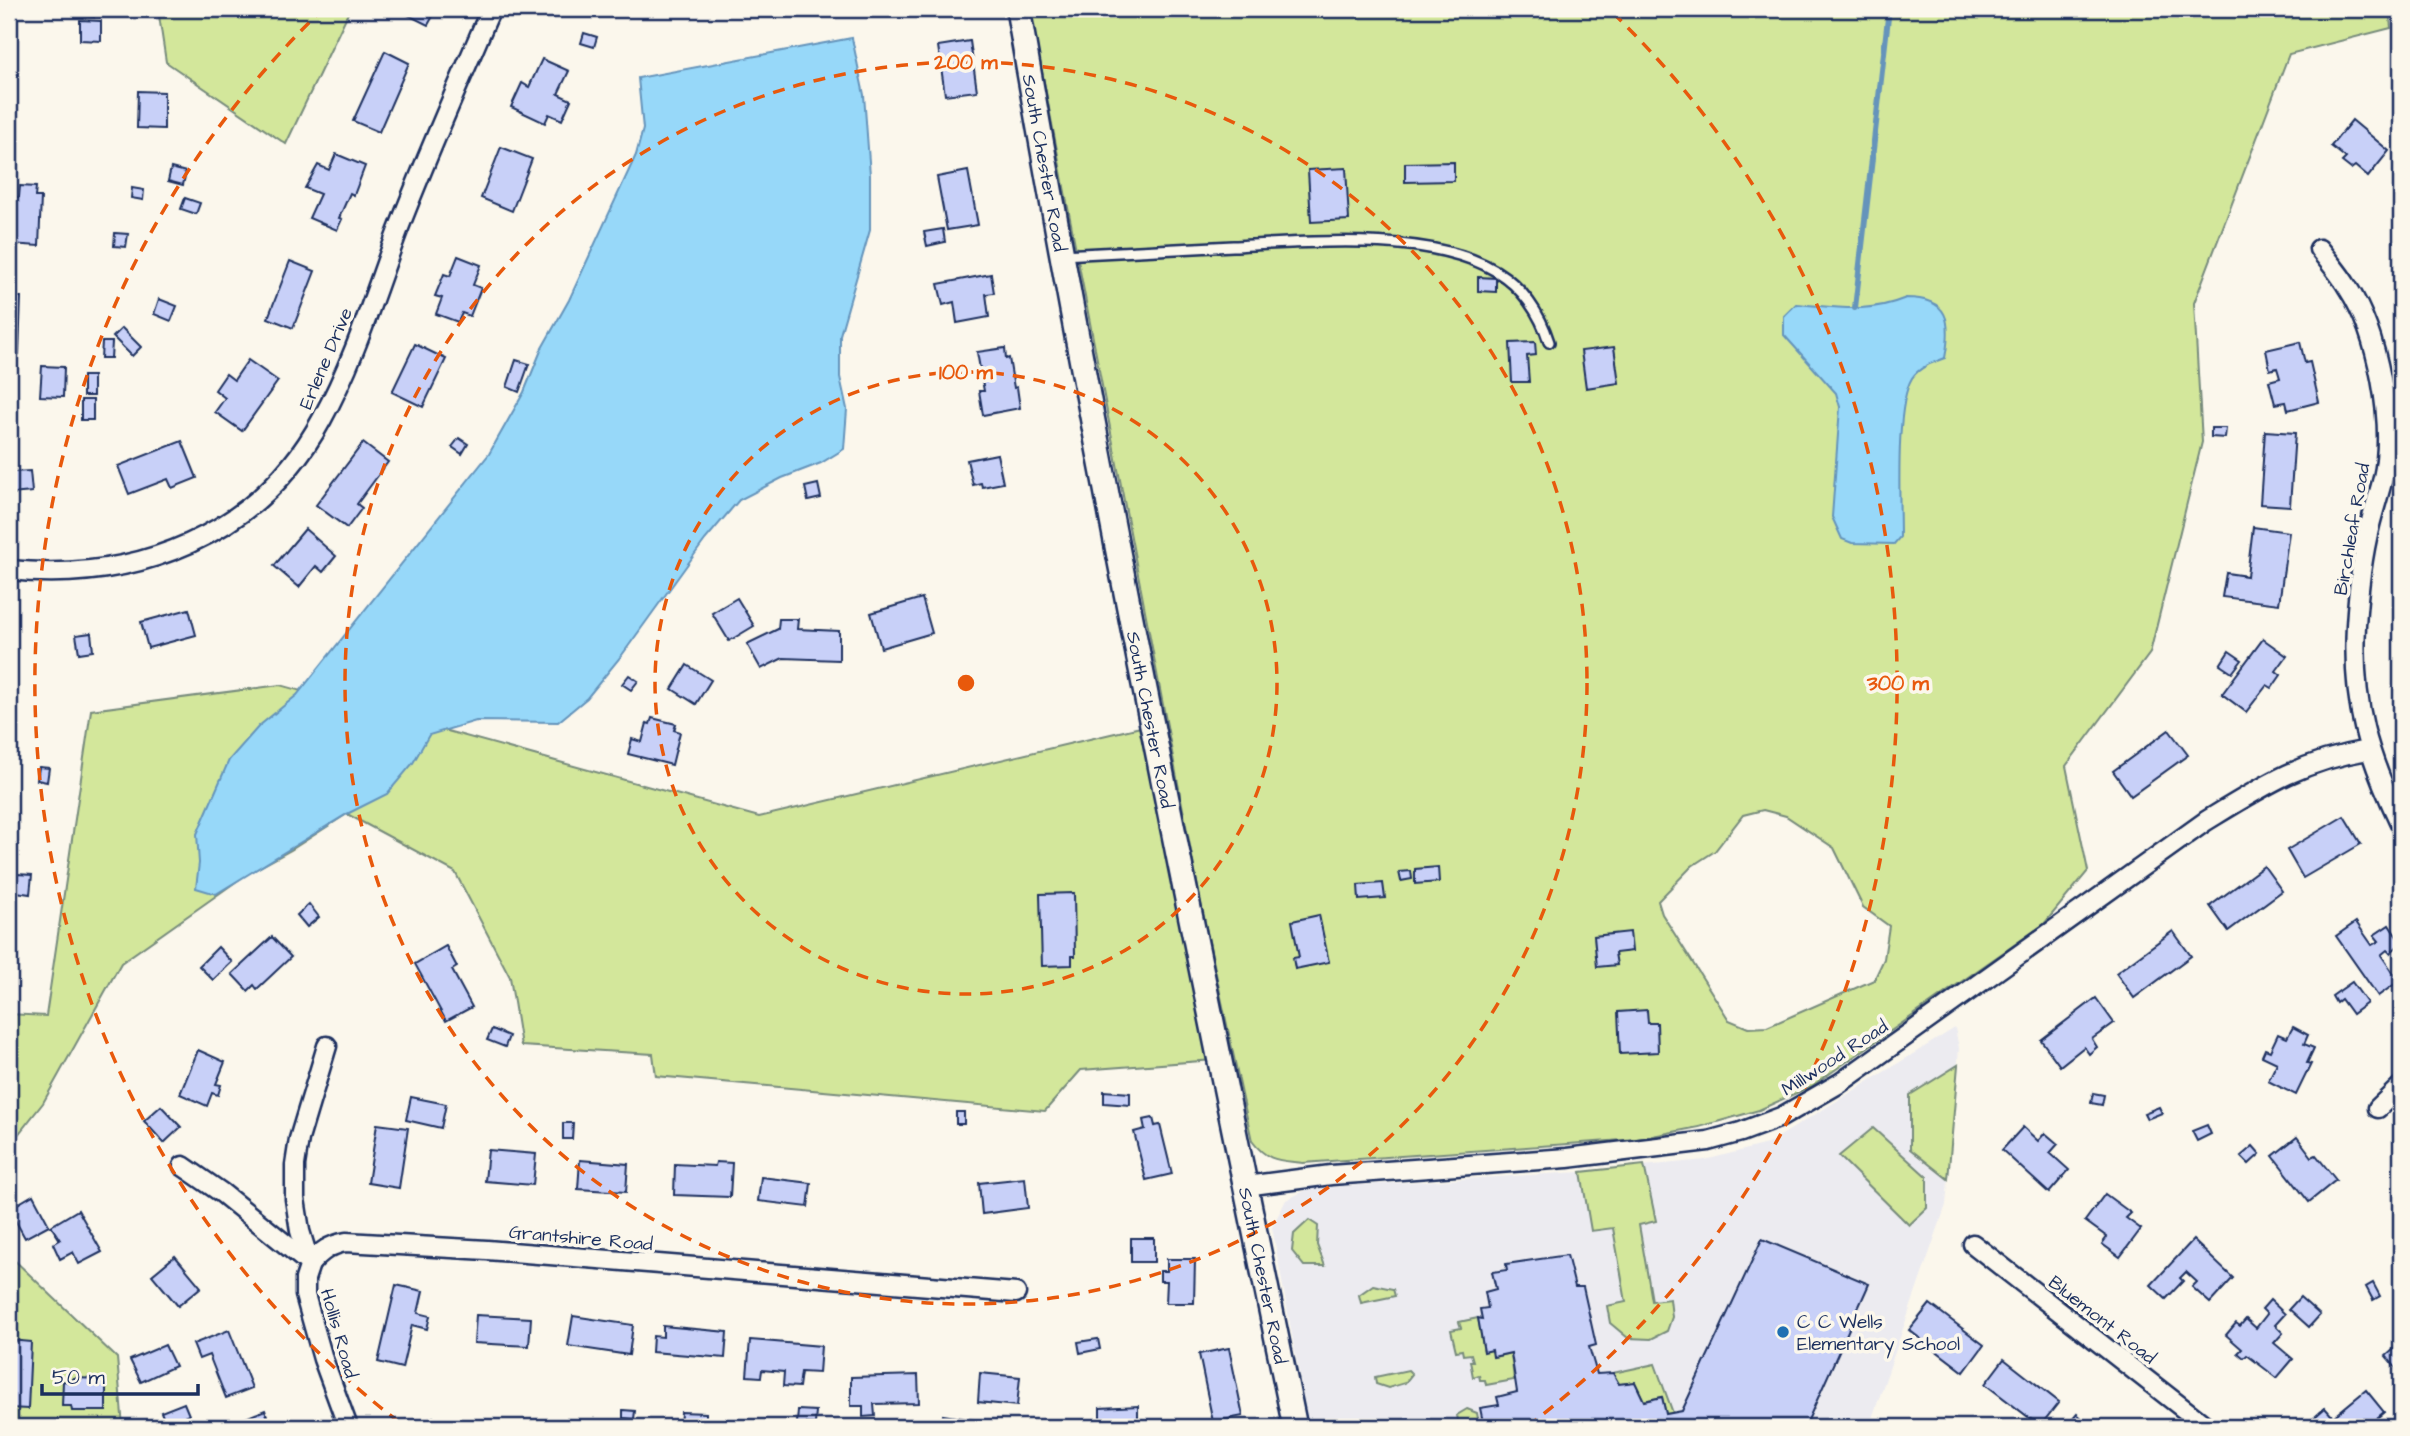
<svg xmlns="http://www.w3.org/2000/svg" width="2410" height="1436" font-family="'Architects Daughter',sans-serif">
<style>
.built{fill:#ecebf0}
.green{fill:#d3e79b;stroke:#778b7c;stroke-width:2;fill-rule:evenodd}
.water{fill:#97d8f9;stroke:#6594bb;stroke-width:2}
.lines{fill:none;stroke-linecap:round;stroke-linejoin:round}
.stream{stroke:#6594bb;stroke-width:6}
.building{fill:#c8d0f8;stroke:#1b2f5e;stroke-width:2}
.service-casing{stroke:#1b2f5e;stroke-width:14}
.minor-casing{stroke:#1b2f5e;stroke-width:23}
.tertiary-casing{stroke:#1b2f5e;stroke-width:28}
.service{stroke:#fbf7ec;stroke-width:9}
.minor{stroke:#fbf7ec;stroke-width:18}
.tertiary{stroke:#fbf7ec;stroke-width:23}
.ring{fill:none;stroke:#e8590c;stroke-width:3.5;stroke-dasharray:12 9}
.poi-dot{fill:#1f6fb2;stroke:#fbf7ec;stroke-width:2.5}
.labels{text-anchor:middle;stroke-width:7;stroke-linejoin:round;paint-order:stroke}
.street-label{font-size:19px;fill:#1b2f5e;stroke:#fbf7ec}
.poi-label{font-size:19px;fill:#1b2f5e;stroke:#fbf7ec;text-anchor:start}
.centre{fill:#e8590c;stroke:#fbf7ec;stroke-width:3.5}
.ring-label{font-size:21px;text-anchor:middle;font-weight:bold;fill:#e8590c;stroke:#fbf7ec;stroke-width:7;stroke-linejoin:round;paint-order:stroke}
</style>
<rect width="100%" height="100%" fill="#fbf7ec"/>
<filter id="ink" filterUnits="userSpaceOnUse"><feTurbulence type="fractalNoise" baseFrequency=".0143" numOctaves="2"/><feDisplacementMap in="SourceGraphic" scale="14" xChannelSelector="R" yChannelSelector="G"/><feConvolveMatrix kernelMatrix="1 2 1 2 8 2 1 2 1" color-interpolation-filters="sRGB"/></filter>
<g filter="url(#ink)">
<path class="built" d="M1955,1028L1959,1048L1946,1205L1869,1427H1309L1272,1227L1286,1200L1310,1188L1581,1172L1705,1160L1767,1144Z"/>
<g class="green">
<path d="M158,9H350L286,144L166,62Z"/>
<path d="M1030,9H2389L2391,28L2289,54L2194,303L2202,442L2150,653L2066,766L2088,871L2044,924L1812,1086L1759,1110L1699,1127L1637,1139L1303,1163C1279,1160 1268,1162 1252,1141L1202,909ZM1763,810L1786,816L1834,848L1863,907L1889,926L1884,959L1874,980L1767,1027L1748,1028L1729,1020L1662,914L1658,901L1692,866L1715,851L1743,815Z"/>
<path d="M280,685L759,817L1149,725L1214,1060L1081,1070L1045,1111L656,1076L653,1054L521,1046L510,977L455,872L347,814L291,850L247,874L121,963L43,1103L9,1146V1014L46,1016L91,710Z"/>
<path d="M1958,1065L1948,1179L1910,1149V1095Z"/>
<path d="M1873,1128L1927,1177V1208L1909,1225L1839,1156Z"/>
<path d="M1644,1165L1656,1221L1639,1225L1652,1301L1670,1299L1672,1317L1667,1331L1651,1339L1628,1338L1610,1323L1607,1306L1626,1302L1613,1228L1591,1231L1581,1172Z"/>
<path d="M1309,1220L1318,1226L1317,1245L1325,1266H1304L1292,1251L1294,1234Z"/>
<path d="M9,1255L117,1358L123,1427H9Z"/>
<path d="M1373,1285L1393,1289L1395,1296L1361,1303L1359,1295Z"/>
<path d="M1478,1318L1484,1351L1492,1350L1494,1357L1511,1353L1514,1380L1486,1385L1485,1380H1480L1479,1375L1473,1377L1470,1361H1473L1471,1354L1463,1355L1462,1350L1456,1351L1451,1330L1461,1328L1459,1322Z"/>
<path d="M1655,1364L1673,1413L1666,1414L1662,1397L1644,1401L1635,1382L1619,1384L1613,1373Z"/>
<path d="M1408,1370L1412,1374L1405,1383L1388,1388L1376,1384L1375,1377Z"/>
<path d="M1467,1409L1477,1413L1479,1424H1483L1484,1427H1459L1457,1415Z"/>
</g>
<g class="water">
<path d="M852,38L864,95L870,175V230L840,335V377L847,409L844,449L821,463L782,478L739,500L705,540L622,655L587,698L558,722L476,721L429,735L413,763L387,794L347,814L216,894L196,888L199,863L197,834L229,760L259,726L297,695L489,454L524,392L542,348L569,300L636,155L643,129L638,78Z"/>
<path d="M1906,298C1949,298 1952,321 1945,358C1934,362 1919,367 1912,378C1895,406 1900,500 1900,537L1894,544L1852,543L1842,539L1832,517L1840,407L1836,393L1784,335V316L1796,304C1837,307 1867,314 1906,298Z"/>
</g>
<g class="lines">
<path class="stream" d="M1855,308L1889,9"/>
</g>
<g class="building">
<path d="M82,9H95L94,17L81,15Z"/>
<path d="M403,9H437L428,25L402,12Z"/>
<path d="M80,20L101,21V41L80,40Z"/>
<path d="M584,33L597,37L594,47L581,43Z"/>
<path d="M970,41L977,91L945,95L938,46Z"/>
<path d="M385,51L409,63L379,132L353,121Z"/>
<path d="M542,59L569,71L558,94L571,100L562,120L549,114L545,123L511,107L522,83L529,87Z"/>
<path d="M138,91L164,92V129L137,128Z"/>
<path d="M2352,120L2389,151L2368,177L2355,166L2351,169L2342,162L2346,158L2331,146Z"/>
<path d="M501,147L532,159L512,211L481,198Z"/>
<path d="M336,154L365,166L354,195L350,193L339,218L342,219L337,230L309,218L320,194L305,188L318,165L329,170Z"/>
<path d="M1454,162V181L1405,182V163Z"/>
<path d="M171,168L186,172L183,185L168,181Z"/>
<path d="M1346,168L1349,220L1311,222L1308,170Z"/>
<path d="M968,171L978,225L947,230L937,177Z"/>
<path d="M20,186L36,187L35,197H41L39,246L10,244L12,197H19Z"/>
<path d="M132,188L144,190L143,200L131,198Z"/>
<path d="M185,198L200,203L196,214L181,209Z"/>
<path d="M943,229L945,242L927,246L924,232Z"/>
<path d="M115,233L128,234L126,247L114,246Z"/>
<path d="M458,256L481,265L473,285L481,288L470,316L462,313L458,322L436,314L442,298L435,296L444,274L450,276Z"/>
<path d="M290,261L315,271L293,328L268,318Z"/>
<path d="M991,274L994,293L986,294L989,317L957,323L954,302L943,305L938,284Z"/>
<path d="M1478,277L1496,278V292L1478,291Z"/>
<path d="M9,297H21L19,354H9Z"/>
<path d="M159,299L177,306L171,321L154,314Z"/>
<path d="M122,328L141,347L132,356L113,337Z"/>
<path d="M102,342H112L111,358H101Z"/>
<path d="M1535,342L1536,355L1527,356L1529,382H1512L1510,343Z"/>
<path d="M2300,342L2305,363L2310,362L2319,402L2288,410L2286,402L2275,404L2269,381L2280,378L2277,368L2270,370L2266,350Z"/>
<path d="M415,344L446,359L423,407L392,392Z"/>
<path d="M1614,347L1619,383L1586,388L1581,351Z"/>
<path d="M1005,348L1006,359L1009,358L1014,388L1017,387L1020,408L983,415L979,391H984L977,352Z"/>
<path d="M248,360L278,381L242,431L215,412L225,398L215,390L226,374L234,380Z"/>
<path d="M516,360L529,364L519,392L507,387Z"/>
<path d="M42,366L64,367L63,397L40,396Z"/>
<rect x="83" y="376" width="10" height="20"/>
<rect x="81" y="400" width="12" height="20"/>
<path d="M2211,428H2226L2225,438L2211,437Z"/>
<path d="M2265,431L2295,433L2290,506L2260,504Z"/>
<path d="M459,438L468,444L462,454L452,447Z"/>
<path d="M182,441L197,478L172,488L168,479L129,494L118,466Z"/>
<path d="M9,442H10L13,472L30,471L32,492L11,494V485H9Z"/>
<path d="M363,443L388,462L357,504L362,508L347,528L316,505Z"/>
<path d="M997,454L1003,483L982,487L981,483L973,485L967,460Z"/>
<path d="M818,484L821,498L808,501L805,487Z"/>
<path d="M2253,527L2289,532L2279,604L2222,597L2226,573L2247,576Z"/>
<path d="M305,529L336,556L323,572L316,566L299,587L274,566Z"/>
<path d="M737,598L754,626L729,641L712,613Z"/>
<path d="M922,598L932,633L881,648L871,613Z"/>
<path d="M189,609L196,635L148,648L141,622Z"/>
<path d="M779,619H798L797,629L839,631V660L783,658L761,669L747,644L778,629Z"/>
<path d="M91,633L93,651L79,653L76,635Z"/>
<path d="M2263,639L2287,656L2276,671L2281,675L2272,688L2267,685L2246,712L2222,694Z"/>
<path d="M2229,651L2242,660L2232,673L2220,665Z"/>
<path d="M687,665L711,680L696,704L672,689Z"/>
<path d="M629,675L638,681L631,690L622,684Z"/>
<path d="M652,718L676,724L674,730L680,732L672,765L628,754L632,739L642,742L647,723L650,724Z"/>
<path d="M2169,730L2188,755L2131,796L2113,771Z"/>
<path d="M39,767L49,768L47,782L37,780Z"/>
<path d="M2344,816L2361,844L2303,878L2287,850Z"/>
<path d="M2264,866L2282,891L2228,931L2210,906Z"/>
<path d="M1438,867L1439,882L1415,884V869Z"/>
<path d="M1411,871L1412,879L1401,881L1399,872Z"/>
<path d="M17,874L32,875L30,894L16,892Z"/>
<path d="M1383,883L1385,898L1359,900L1358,885Z"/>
<path d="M1074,893L1075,956H1072V965L1042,966L1040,894Z"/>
<path d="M309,904L319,917L307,927L297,915Z"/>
<path d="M1319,915L1329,962L1295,969L1293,958L1299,957L1292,921Z"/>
<path d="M2356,922L2372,945L2379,941L2374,935L2389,925L2401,943L2390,953L2387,950L2381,955L2399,981L2378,996L2336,936Z"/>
<path d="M2173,931L2191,956L2134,998L2116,973Z"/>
<path d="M1630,932L1632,951L1615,953L1617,965L1597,967L1594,936Z"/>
<path d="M272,937L291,957L257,989L254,985L248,991L232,974Z"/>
<path d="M446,946L457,967L452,970L472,1007L446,1021L415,964Z"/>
<path d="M218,947L232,962L213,980L199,966Z"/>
<path d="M2352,982L2367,1003L2352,1014L2341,999L2336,1003L2332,996Z"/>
<path d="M2096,998L2114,1023L2092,1039L2097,1047L2089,1054L2084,1047L2060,1066L2041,1040Z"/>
<path d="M1647,1010L1648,1023H1657L1658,1052L1620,1054L1618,1012Z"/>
<path d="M2293,1027L2308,1035L2304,1044L2314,1048L2307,1063L2311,1064L2296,1095L2268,1081L2277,1063L2262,1056L2265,1049L2270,1051L2278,1034L2287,1038Z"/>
<path d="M492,1029L509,1036L505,1047L487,1040Z"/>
<path d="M198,1050L225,1062L216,1084L221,1085L218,1095L212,1093L207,1106L180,1094Z"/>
<path d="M1104,1091L1130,1093V1105L1104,1103Z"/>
<path d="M2093,1093L2104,1095L2102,1105L2091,1103Z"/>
<path d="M411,1097L446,1104L441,1128L406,1120Z"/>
<path d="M161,1106L181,1127L164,1143L144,1121Z"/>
<path d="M2159,1107L2162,1113L2147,1119L2144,1113Z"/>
<rect x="956" y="1112" width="8" height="12"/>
<path d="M1153,1118L1155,1126L1160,1125L1172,1174L1146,1180L1134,1132L1145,1129L1143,1120Z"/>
<path d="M563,1123H573L572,1139H563Z"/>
<path d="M377,1124L408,1128L399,1188L368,1183Z"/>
<path d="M2207,1125L2211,1134L2197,1141L2192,1131Z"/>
<path d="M2023,1127L2038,1141L2045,1133L2058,1144L2050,1153L2069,1170L2049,1193L2002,1150Z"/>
<path d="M2297,1137L2312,1157L2316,1155L2336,1180L2309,1202L2273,1156Z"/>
<path d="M2253,1146L2260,1154L2249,1164L2241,1156Z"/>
<path d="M488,1150L536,1154L533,1185L485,1181Z"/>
<path d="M580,1160L628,1164L626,1192L578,1189Z"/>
<path d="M716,1162L732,1163L730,1197L674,1195L675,1164L715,1166Z"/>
<path d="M761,1177L811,1183L808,1207L758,1201Z"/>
<path d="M1025,1178L1028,1208L982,1214L979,1183Z"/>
<path d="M2105,1194L2131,1213L2126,1218L2141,1229L2120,1257L2102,1244L2107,1237L2085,1221Z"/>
<path d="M33,1195L49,1225L25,1238L9,1209Z"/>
<path d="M78,1210L102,1252L79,1264L73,1252L60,1259L53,1244L60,1240L51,1226Z"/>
<rect x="1131" y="1238" width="23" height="24"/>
<path d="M1762,1239L1869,1284L1805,1427H1714L1701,1421L1686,1424L1687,1427H1484L1480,1408L1499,1405L1497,1397L1517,1392L1511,1353L1493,1357L1492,1350L1484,1352L1478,1318L1482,1319L1480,1309L1488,1308L1485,1292L1496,1289L1492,1272L1507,1270L1506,1264L1567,1255L1575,1287H1583L1596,1345L1589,1347L1597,1374L1613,1373L1619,1384L1635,1382L1644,1401L1662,1397L1666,1414L1682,1411Z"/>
<path d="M2193,1240L2233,1278L2210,1303L2192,1287L2197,1282L2186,1272L2180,1278L2183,1281L2166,1299L2151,1285Z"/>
<path d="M175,1256L201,1287L178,1306L152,1275Z"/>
<path d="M1167,1259H1195L1194,1303H1166L1167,1281H1160V1271H1167Z"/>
<path d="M2373,1283L2380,1296L2373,1300L2366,1287Z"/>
<path d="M396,1285L423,1291L418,1313L430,1316L427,1329L412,1325L402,1368L378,1362Z"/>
<path d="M2300,1297L2320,1315L2309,1327L2289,1309Z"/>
<path d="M2270,1300L2285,1314L2275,1325L2283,1333L2274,1343L2293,1359L2277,1378L2247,1355L2244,1358L2238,1353L2242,1349L2226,1335L2236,1323L2240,1326L2246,1319L2256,1328L2267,1314L2262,1309Z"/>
<path d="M1930,1304L1984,1345L1964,1372L1909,1330Z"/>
<path d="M476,1315L531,1318L529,1346L474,1343Z"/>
<path d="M573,1316L633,1325L629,1355L568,1346Z"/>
<path d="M663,1326L727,1332L725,1358L652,1352L653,1336L663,1337Z"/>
<path d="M229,1330L252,1388L226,1398L209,1355L199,1359L193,1344Z"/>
<path d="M1098,1339L1100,1349L1080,1353L1078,1342Z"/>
<path d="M9,1340L31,1342L28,1409L9,1408Z"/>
<path d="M750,1340L821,1346L819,1373L801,1372L799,1387L783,1386L784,1372L762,1370L761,1377L747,1376Z"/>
<path d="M2401,1343V1374L2386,1356Z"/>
<path d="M165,1345L175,1366L141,1382L130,1360Z"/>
<path d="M1229,1348L1243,1416L1213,1422L1199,1354Z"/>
<path d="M2004,1359L2059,1402L2040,1426L1985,1384Z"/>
<path d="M980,1373L1020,1377L1017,1406L978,1402Z"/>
<path d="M918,1375L919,1403L874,1404L875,1416L863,1417V1406H851V1377Z"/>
<path d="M73,1378L106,1379V1411H72L71,1406H62L63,1381L72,1382Z"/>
<path d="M2366,1390L2384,1412L2366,1427H2312L2308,1423L2325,1408L2333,1417Z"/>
<path d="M184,1403L189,1415L166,1424L161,1412Z"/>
<path d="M1138,1406V1427H1100V1408Z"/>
<path d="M265,1410L271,1427H238L236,1422Z"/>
<path d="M623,1410L635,1411L634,1419L623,1418Z"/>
<path d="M798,1410L816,1411L815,1424L797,1423Z"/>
<path d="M681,1412L706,1413V1427H680Z"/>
<path d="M2077,1414L2092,1427H2066Z"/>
<path d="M943,1415L975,1420L974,1427H941Z"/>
<path d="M433,1417L438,1427H411Z"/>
</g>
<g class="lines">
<g class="service-casing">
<path id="service" d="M1062,255C1119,252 1176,249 1233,246C1308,242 1430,231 1496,271C1522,287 1540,313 1549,342"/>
</g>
<g class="minor-casing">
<g id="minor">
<path d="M2319,249C2329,262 2340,274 2348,288C2378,334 2395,424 2383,478C2379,494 2374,509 2370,525C2362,557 2358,592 2356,625C2352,705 2367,754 2401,825"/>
<path d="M9,570C136,583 259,536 322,419C354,361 374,295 397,233C426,157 459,83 491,9"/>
<path d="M327,1046L299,1139L295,1165V1199L300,1231L310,1264L305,1279V1295L323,1359L348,1427"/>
<path d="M2378,1108L2401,1086"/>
<path d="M183,1166L222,1193L310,1264C321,1251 330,1245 346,1242L487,1250L1016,1293"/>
<path d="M1245,1186L1331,1175L1567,1158L1708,1141L1741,1132L1781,1117L1840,1083L2206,821C2263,786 2301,761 2368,750"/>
<path d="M1973,1244L2207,1427"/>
</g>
</g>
<g class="tertiary-casing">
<g id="tertiary">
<path id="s1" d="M1018,9C1100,484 1198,955 1295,1427"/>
</g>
</g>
<use href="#service" class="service"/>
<use href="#minor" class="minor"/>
<use href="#tertiary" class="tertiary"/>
</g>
</g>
<g class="ring">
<circle cx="966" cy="683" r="311"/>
<circle cx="966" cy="683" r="621"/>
<path d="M399 1422A932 932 0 0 1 319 13M1613 13A932 932 0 0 1 1533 1422"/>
</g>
<circle class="poi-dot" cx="1783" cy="1332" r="7"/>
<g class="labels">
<g class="street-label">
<text dy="7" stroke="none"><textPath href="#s1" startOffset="156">South Chester Road</textPath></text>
<text transform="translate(325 358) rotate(-67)" y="7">Erlene Drive</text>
<text transform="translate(2351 529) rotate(-80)" y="7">Birchleaf Road</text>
<text dy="7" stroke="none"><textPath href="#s1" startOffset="723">South Chester Road</textPath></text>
<text transform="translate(1834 1057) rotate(-33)" y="7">Millwood Road</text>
<text transform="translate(581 1237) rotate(5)" y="7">Grantshire Road</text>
<text dy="7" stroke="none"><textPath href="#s1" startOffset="1290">South Chester Road</textPath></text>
<text transform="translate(2103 1319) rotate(38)" y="7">Bluemont Road</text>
<text transform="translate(340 1333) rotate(74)" y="7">Hollis Road</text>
</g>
<g class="poi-label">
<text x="1797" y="1328">C C Wells<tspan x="1797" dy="22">Elementary School</tspan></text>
</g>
</g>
<circle cx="966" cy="683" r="10" class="centre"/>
<g class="ring-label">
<text x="966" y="69">200 m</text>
<text x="966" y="379">100 m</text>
<text x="1898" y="690">300 m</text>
</g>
<rect width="2410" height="1436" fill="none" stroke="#fbf7ec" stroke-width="35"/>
<rect x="18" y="18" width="2375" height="1401" fill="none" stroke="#1b2f5e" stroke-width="2.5" filter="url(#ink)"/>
<path d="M42 1384v10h156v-10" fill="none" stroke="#1b2f5e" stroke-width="3.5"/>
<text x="52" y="1384" font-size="21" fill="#1b2f5e" stroke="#fbf7ec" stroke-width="5" paint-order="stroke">50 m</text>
</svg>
